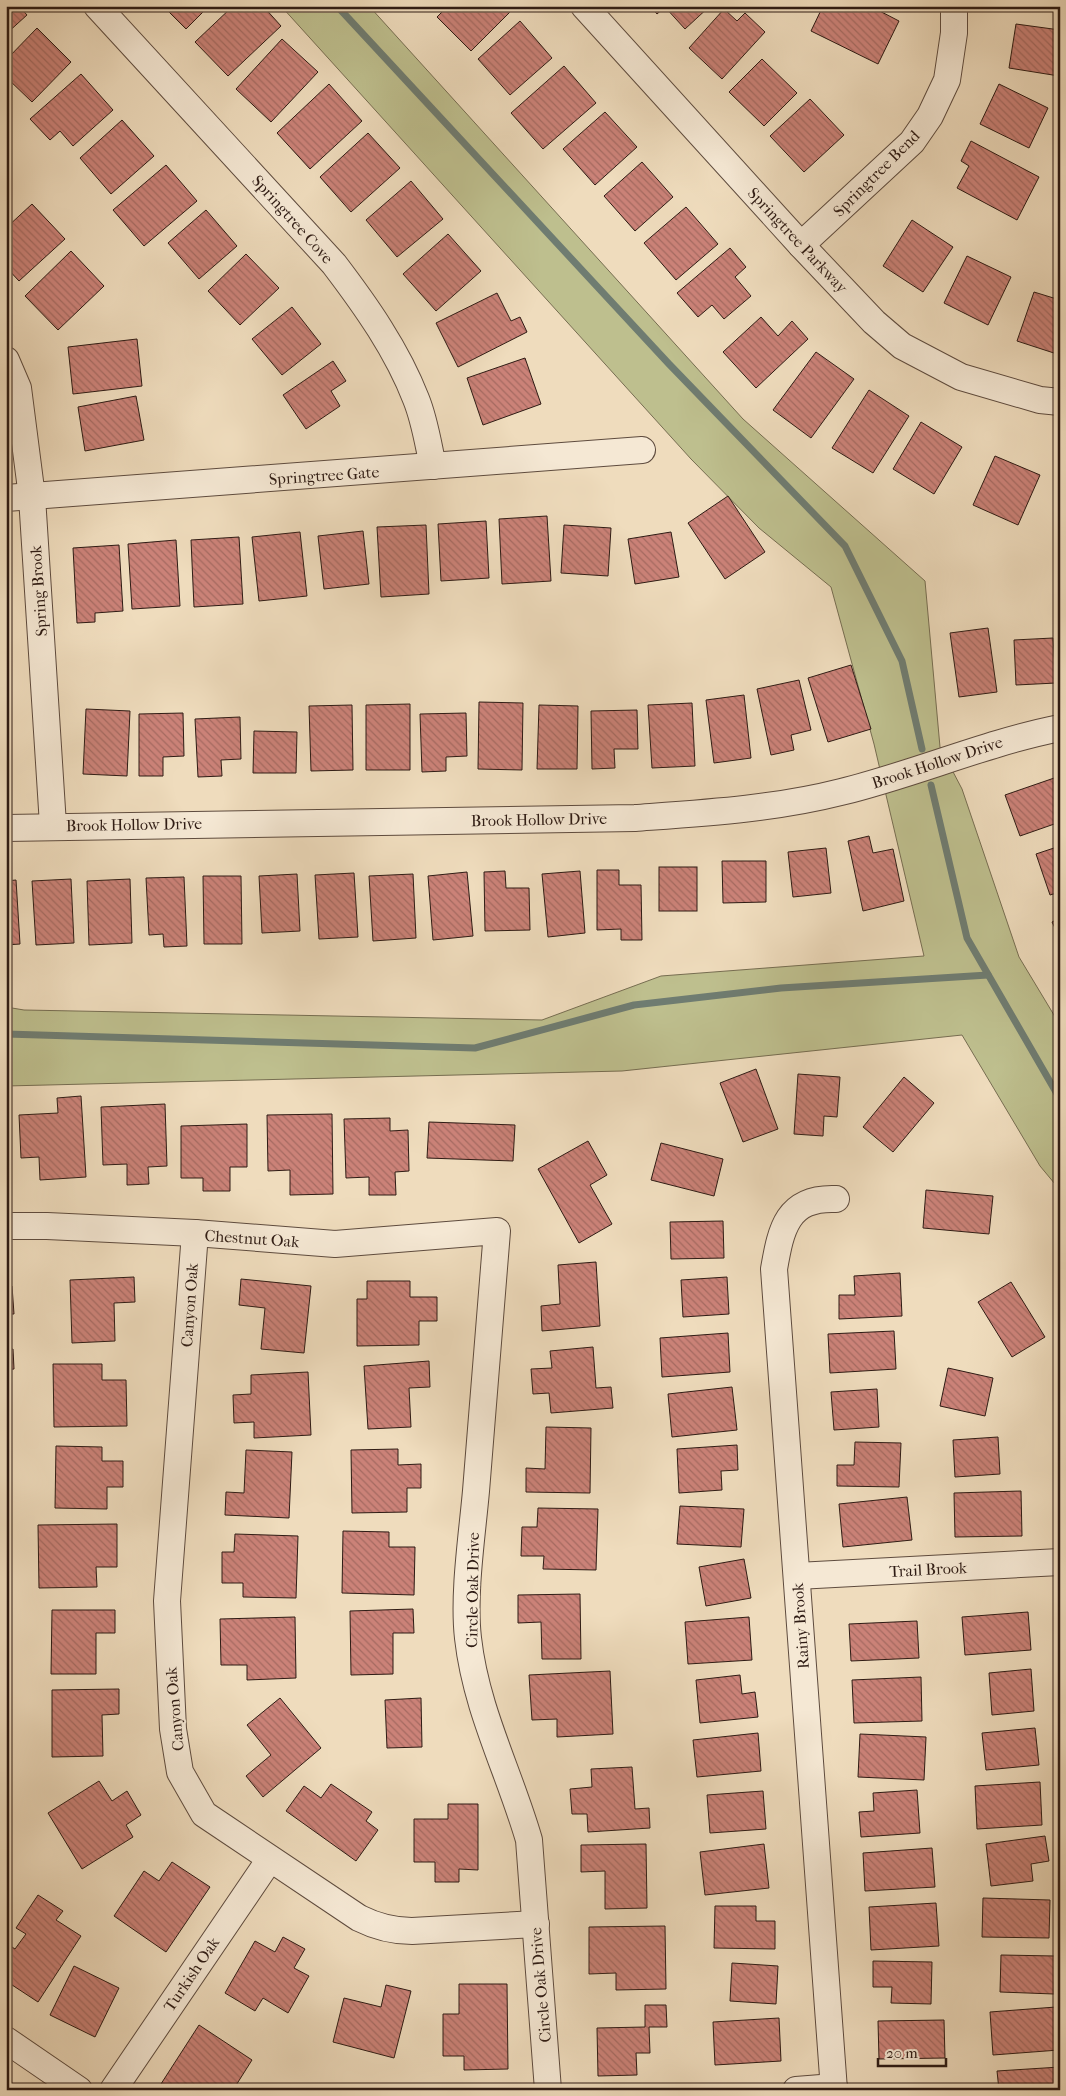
<svg xmlns="http://www.w3.org/2000/svg" width="1066" height="2096" font-family="'IM FELL French Canon',serif">
<style>
.park{fill:#bebf8e;stroke:#766d51}
.lines{fill:none;stroke-linecap:round;stroke-linejoin:round}
.stream{stroke:#6f7c71;stroke-width:7}
.building{fill:url(#building-back-hatch);stroke:#2e1b14}
.minor-casing{stroke:#5e4b3e;stroke-width:28}
.minor{stroke:#f5e8d4;stroke-width:26}
.labels{text-anchor:middle;stroke-width:4;stroke-linejoin:round;paint-order:stroke}
.street-label{font-size:16px;fill:#2e1b14;stroke:#f5e8d4}
</style>
<defs>
<pattern id="building-back-hatch" width="6" height="6" patternUnits="userSpaceOnUse" patternTransform="scale(1.25)"><rect width="6" height="6" fill="#cb8278"/><path d="M-1 5l2 2M0 0l6 6M5-1l2 2" fill="none" stroke="#a56a61"/></pattern>
</defs>
<rect width="100%" height="100%" fill="#efdcbd"/>
<filter id="stains"><feTurbulence type="fractalNoise" baseFrequency=".004" numOctaves="4"/><feColorMatrix values="0 0 0 0 .2 0 0 0 0 .09 0 0 0 0 .02 0 0 0 .5 -.17"/></filter>
<radialGradient id="worn" r=".72"><stop offset=".6" stop-color="#630" stop-opacity="0"/><stop offset="1" stop-color="#630" stop-opacity=".3"/></radialGradient>
<path class="park" d="M281,6H369L743,419L925,581L940,747L962,789L1019,957L1060,1025V1190L1040,1166L962,1035L622,1071L6,1086V1007L24,1010L542,1020L661,976L924,956L874,744L831,587L759,528L691,459Z"/>
<g class="lines">
<g class="stream">
<path d="M337,6L669,364L845,546L902,661L922,749"/>
<path d="M931,785L967,938L1060,1099"/>
<path d="M6,1034L475,1048L634,1005L781,988L988,975"/>
</g>
</g>
<g class="building">
<path d="M6,6H19L27,15L6,34Z"/>
<path d="M163,6H209L186,29Z"/>
<path d="M233,6H263L281,26L228,76L195,42Z"/>
<path d="M448,6H507L511,11L471,51L437,17Z"/>
<path d="M650,6H710L685,29L665,7L657,14Z"/>
<path d="M823,6H870L899,21L878,64L811,31Z"/>
<path d="M724,9L737,21L745,13L765,32L722,79L689,48Z"/>
<path d="M520,21L552,58L510,95L478,59Z"/>
<path d="M1016,24L1060,30L1059,76L1009,68Z"/>
<path d="M37,28L71,62L32,102L6,77V60Z"/>
<path d="M282,39L318,72L271,122L236,89Z"/>
<path d="M762,59L797,93L764,126L729,92Z"/>
<path d="M564,66L596,103L543,149L511,113Z"/>
<path d="M81,74L113,110L73,146L60,131L50,140L30,119Z"/>
<path d="M329,84L362,121L310,169L277,133Z"/>
<path d="M999,84L1048,108L1029,148L980,124Z"/>
<path d="M810,99L844,135L804,172L770,136Z"/>
<path d="M605,112L637,147L595,185L563,149Z"/>
<path d="M122,120L154,156L111,194L80,158Z"/>
<path d="M368,133L400,168L351,212L320,177Z"/>
<path d="M971,141L1039,177L1017,220L957,188L969,166L961,161Z"/>
<path d="M642,162L673,197L635,231L604,196Z"/>
<path d="M166,165L197,201L144,246L113,210Z"/>
<path d="M411,181L443,219L397,257L366,220Z"/>
<path d="M32,204L65,239L19,281L6,267V228Z"/>
<path d="M686,207L718,244L676,280L644,243Z"/>
<path d="M206,210L237,246L199,279L168,243Z"/>
<path d="M912,220L953,247L923,292L883,266Z"/>
<path d="M448,234L481,271L436,311L403,274Z"/>
<path d="M730,248L746,267L735,277L751,296L724,319L712,305L698,317L677,293Z"/>
<path d="M71,251L104,286L58,330L25,296Z"/>
<path d="M246,254L279,288L240,325L208,291Z"/>
<path d="M967,256L1011,277L988,325L944,303Z"/>
<path d="M1034,292L1060,300V355L1017,341Z"/>
<path d="M497,293L511,321L520,317L527,332L458,367L436,323Z"/>
<path d="M292,307L321,344L282,375L252,339Z"/>
<path d="M761,317L778,336L792,321L808,339L756,388L723,352Z"/>
<path d="M137,339L142,386L73,394L68,347Z"/>
<path d="M816,352L854,379L811,438L773,410Z"/>
<path d="M525,358L541,404L483,425L467,378Z"/>
<path d="M333,361L346,381L331,391L340,406L306,429L283,395Z"/>
<path d="M869,390L909,416L873,473L832,448Z"/>
<path d="M136,396L144,440L85,451L78,407Z"/>
<path d="M921,422L962,447L934,494L893,469Z"/>
<path d="M995,456L1040,475L1018,525L973,505Z"/>
<path d="M728,496L765,552L725,579L688,523Z"/>
<path d="M547,516L551,581L502,584L499,519Z"/>
<path d="M486,521L489,578L441,581L438,524Z"/>
<path d="M426,525L429,594L381,597L377,527Z"/>
<path d="M564,525L611,528L608,576L561,573Z"/>
<path d="M363,531L369,584L324,589L318,536Z"/>
<path d="M300,532L307,596L259,601L252,537Z"/>
<path d="M671,532L679,577L635,584L628,539Z"/>
<path d="M239,537L243,604L194,607L191,540Z"/>
<path d="M176,540L180,606L132,609L128,544Z"/>
<path d="M119,545L123,611L95,613V622L77,623L73,548Z"/>
<path d="M988,628L997,692L959,697L950,633Z"/>
<path d="M1053,638L1056,683L1016,685L1014,640Z"/>
<path d="M851,665L871,729L828,742L808,678Z"/>
<path d="M799,680L811,730L791,735L794,750L771,755L757,689Z"/>
<path d="M744,695L751,758L714,763L706,700Z"/>
<path d="M479,702L523,703L522,770L478,769Z"/>
<path d="M692,703L695,766L652,768L648,705Z"/>
<path d="M410,704V770H366V705Z"/>
<path d="M352,705L353,770L311,771L309,706Z"/>
<path d="M539,705L578,706L577,769H537Z"/>
<path d="M86,709L130,711L127,776L83,774Z"/>
<path d="M637,710L638,749H614L615,768L592,769L591,711Z"/>
<path d="M183,713L184,756L163,757V776H139V714Z"/>
<path d="M466,713L467,756L446,757V771L422,772L420,714Z"/>
<path d="M240,717L241,759L221,760L222,776L198,777L195,719Z"/>
<path d="M254,731L297,732L296,773H253Z"/>
<path d="M1060,776V822L1020,836L1005,795Z"/>
<path d="M869,836L873,853L893,849L904,901L863,911L848,841Z"/>
<path d="M1060,846V892L1050,895L1036,854Z"/>
<path d="M826,848L831,893L793,897L788,852Z"/>
<path d="M722,861H766V902L723,903Z"/>
<rect x="659" y="867" width="38" height="44"/>
<path d="M597,870H619V885H641L642,940H621V929L597,930Z"/>
<path d="M505,871L506,888H529L530,930L485,931L484,872Z"/>
<path d="M580,871L585,933L548,937L542,874Z"/>
<path d="M467,872L473,936L433,940L428,876Z"/>
<path d="M354,873L358,937L319,939L315,875Z"/>
<path d="M297,874L300,931L262,933L259,876Z"/>
<path d="M413,874L416,938L373,941L369,876Z"/>
<path d="M203,876H241L242,944H204Z"/>
<path d="M184,877L187,946L164,947L163,934L149,935L146,878Z"/>
<path d="M71,879L74,943L36,945L32,881Z"/>
<path d="M130,879L132,943L89,945L87,881Z"/>
<path d="M16,880L20,944L6,945V881Z"/>
<path d="M1060,918V938L1052,922Z"/>
<path d="M756,1069L778,1129L743,1142L720,1083Z"/>
<path d="M798,1074L840,1077L837,1117L824,1116L823,1136L794,1134Z"/>
<path d="M904,1077L934,1103L893,1152L863,1127Z"/>
<path d="M81,1096L86,1177L40,1180L39,1157L21,1158L19,1115L58,1113L57,1098Z"/>
<path d="M165,1104L167,1166L148,1167L149,1184L127,1185V1164L103,1165L101,1107Z"/>
<path d="M332,1114L333,1194L290,1195V1170L268,1171L267,1115Z"/>
<path d="M390,1118V1131L408,1130L409,1171L395,1172L396,1195H369V1177L346,1178L344,1119Z"/>
<path d="M429,1122L515,1125L513,1161L427,1158Z"/>
<path d="M247,1124V1167H230V1191H203V1178H181V1126Z"/>
<path d="M588,1141L607,1175L590,1185L612,1224L579,1243L538,1169Z"/>
<path d="M661,1143L723,1159L714,1196L651,1180Z"/>
<path d="M926,1190L993,1196L989,1234L923,1228Z"/>
<path d="M723,1221L724,1258L671,1259L670,1222Z"/>
<path d="M596,1262L600,1326L542,1331L541,1306L560,1304L558,1265Z"/>
<path d="M900,1273L902,1316L839,1319V1295H855L854,1276Z"/>
<path d="M134,1277L135,1302L114,1303L115,1341L72,1343L70,1280Z"/>
<path d="M727,1277L729,1314L683,1317L681,1280Z"/>
<path d="M241,1279L311,1286L304,1353L261,1349L265,1308L239,1305Z"/>
<path d="M367,1281H410V1297H437V1321H419V1345L357,1346V1299H367Z"/>
<path d="M1011,1282L1045,1337L1012,1357L978,1302Z"/>
<path d="M12,1286L14,1314H6V1287Z"/>
<path d="M894,1331L896,1369L830,1373L828,1334Z"/>
<path d="M728,1333L730,1372L662,1377L660,1338Z"/>
<path d="M593,1347L596,1388L611,1387L613,1408L551,1413L549,1393L533,1394L531,1369L552,1368L550,1351Z"/>
<path d="M13,1349L14,1369L6,1370V1350Z"/>
<path d="M429,1361L430,1387L409,1388L411,1427L368,1429L364,1366Z"/>
<path d="M53,1364H102V1380H126L127,1426L54,1427Z"/>
<path d="M948,1368L993,1378L985,1416L940,1406Z"/>
<path d="M308,1372L311,1435L254,1438V1422L234,1423L233,1395L251,1394V1375Z"/>
<path d="M732,1387L737,1430L672,1437L668,1394Z"/>
<path d="M877,1389L879,1427L834,1430L831,1392Z"/>
<path d="M546,1427L591,1428L590,1493L526,1492V1468L545,1469Z"/>
<path d="M998,1437L1000,1474L955,1477L953,1440Z"/>
<path d="M855,1442L901,1443L899,1487L837,1486V1465H854Z"/>
<path d="M737,1445L738,1470L721,1471L722,1490L679,1493L677,1449Z"/>
<path d="M56,1446L102,1447V1461H123V1487H107V1509L55,1508Z"/>
<path d="M398,1449V1465L421,1464V1488H407V1512L352,1513L351,1450Z"/>
<path d="M246,1450L292,1452L289,1518L225,1515L226,1492L244,1493Z"/>
<path d="M1021,1491L1022,1536L955,1537L954,1493Z"/>
<path d="M907,1497L912,1540L843,1547L839,1504Z"/>
<path d="M680,1506L744,1509L741,1547L677,1544Z"/>
<path d="M538,1508L598,1509L596,1570L543,1569L544,1556H521L522,1527H537Z"/>
<path d="M117,1524V1567H96L97,1587L39,1588L38,1525Z"/>
<path d="M343,1531L389,1532V1547H415L414,1595L342,1593Z"/>
<path d="M235,1534L298,1536L296,1598L243,1597V1583H222V1552H234Z"/>
<path d="M744,1559L751,1598L706,1606L699,1567Z"/>
<path d="M580,1594L581,1659H542L541,1622L518,1623V1595Z"/>
<path d="M413,1609L414,1633H393V1674L351,1675L350,1611Z"/>
<path d="M52,1610H115V1633H96V1674H51Z"/>
<path d="M1028,1612L1031,1650L965,1655L962,1617Z"/>
<path d="M295,1617L296,1678L247,1680V1665H221L220,1619Z"/>
<path d="M749,1617L752,1660L688,1664L685,1622Z"/>
<path d="M917,1621L919,1658L851,1661L849,1624Z"/>
<path d="M1031,1669L1034,1711L992,1715L989,1673Z"/>
<path d="M610,1671L613,1734L557,1737V1719L532,1720L529,1675Z"/>
<path d="M740,1675L742,1694L755,1692L758,1717L700,1723L696,1680Z"/>
<path d="M921,1677L922,1721L854,1723L852,1680Z"/>
<path d="M119,1689V1714L102,1715L103,1756L52,1757V1690Z"/>
<path d="M280,1698L321,1748L263,1797L246,1776L271,1755L247,1725Z"/>
<path d="M421,1698L422,1747L387,1748L385,1700Z"/>
<path d="M1035,1728L1039,1765L986,1770L982,1733Z"/>
<path d="M758,1733L761,1771L697,1777L693,1740Z"/>
<path d="M860,1734L926,1737L924,1780L858,1777Z"/>
<path d="M632,1767L635,1809L649,1808L650,1828L588,1832L587,1814H572L570,1789L592,1787L591,1769Z"/>
<path d="M99,1781L112,1801L127,1791L141,1815L126,1825L133,1837L82,1869L48,1813Z"/>
<path d="M1040,1782L1042,1825L977,1829L975,1786Z"/>
<path d="M331,1784L372,1812L366,1821L378,1830L356,1861L286,1811L304,1786L321,1798Z"/>
<path d="M917,1790L920,1833L861,1837L859,1812L874,1811L873,1793Z"/>
<path d="M763,1791L766,1829L710,1833L707,1795Z"/>
<path d="M448,1804H478V1870L459,1869V1882H435V1862H414V1819H448Z"/>
<path d="M1045,1836L1049,1861L1031,1864L1033,1881L991,1886L986,1844Z"/>
<path d="M646,1844L647,1908L605,1909V1871L581,1872V1845Z"/>
<path d="M764,1844L769,1888L705,1895L700,1852Z"/>
<path d="M932,1848L935,1887L865,1891L863,1853Z"/>
<path d="M172,1862L210,1887L166,1952L114,1916L144,1871L159,1881Z"/>
<path d="M38,1895L63,1911L56,1920L81,1936L38,2002L6,1981V1943L15,1949L26,1934L16,1928Z"/>
<path d="M983,1898L1050,1900L1049,1938L982,1937Z"/>
<path d="M936,1903L939,1946L871,1950L869,1907Z"/>
<path d="M715,1906H756V1921H775V1949L714,1948Z"/>
<path d="M665,1926L666,1989L616,1990V1973L589,1974V1927Z"/>
<path d="M283,1937L305,1949L294,1968L309,1976L288,2013L263,1998L255,2011L225,1993L255,1941L275,1952Z"/>
<path d="M1001,1955L1055,1956L1054,1994L1000,1992Z"/>
<path d="M873,1961L932,1962L931,2004L891,2003L892,1987H873Z"/>
<path d="M732,1963L778,1966L776,2004L730,2001Z"/>
<path d="M74,1966L119,1988L95,2037L50,2015Z"/>
<path d="M459,1984H507L508,2069L464,2070V2056H443V2014H459Z"/>
<path d="M386,1985L411,1991L394,2058L333,2042L344,1998L381,2007Z"/>
<path d="M645,2005H666L667,2027H649L650,2053H636L637,2075L598,2076L597,2028L645,2027Z"/>
<path d="M1056,2007L1059,2050L993,2055L990,2012Z"/>
<path d="M779,2018L781,2061L715,2065L713,2022Z"/>
<path d="M944,2020L945,2058L879,2059L878,2021Z"/>
<path d="M199,2025L252,2060L233,2090H163L159,2087Z"/>
<path d="M1060,2067V2090H999L997,2071Z"/>
</g>
<g class="lines">
<g class="minor-casing">
<g id="minor">
<path d="M97,6L334,264C366,306 397,350 416,399C425,421 428,444 433,466"/>
<path d="M584,6L801,245L874,322L902,346L961,377L1040,400L1060,402"/>
<path d="M801,245L912,142L930,116L947,80L954,33V6"/>
<path d="M6,360L18,388L32,497L53,825"/>
<path d="M6,498L642,450"/>
<path d="M6,828L635,818C704,813 774,809 841,792C915,774 985,743 1060,728"/>
<path d="M6,1226H47L195,1233L335,1244L497,1231C490,1317 483,1404 476,1491C472,1536 463,1594 468,1638C476,1710 509,1771 529,1840L548,2090"/>
<path d="M195,1233L167,1601L173,1729L180,1772L204,1814L359,1918C377,1927 392,1931 412,1931L536,1924"/>
<path d="M797,1576L1060,1562"/>
<path d="M6,2040L79,2090"/>
<path d="M113,2090L270,1859"/>
<path d="M796,2090L834,2087"/>
<path d="M834,2090L774,1269C781,1229 787,1197 836,1199"/>
</g>
</g>
<use href="#minor" class="minor"/>
</g>
<g class="labels">
<g class="street-label">
<text transform="translate(876 173) rotate(-45)" y="6">Springtree Bend</text>
<text transform="translate(293 219) rotate(48)" y="6">Springtree Cove</text>
<text transform="translate(798 240) rotate(47)" y="6">Springtree Parkway</text>
<text transform="translate(324 475) rotate(-4)" y="6">Springtree Gate</text>
<text transform="translate(38 591) rotate(-94)" y="6">Spring Brook</text>
<text transform="translate(937 762) rotate(-18)" y="6">Brook Hollow Drive</text>
<text transform="translate(539 819) rotate(-1)" y="6">Brook Hollow Drive</text>
<text transform="translate(134 824) rotate(-1)" y="6">Brook Hollow Drive</text>
<text transform="translate(252 1238) rotate(4)" y="6">Chestnut Oak</text>
<text transform="translate(189 1305) rotate(-86)" y="6">Canyon Oak</text>
<text transform="translate(928 1569) rotate(-3)" y="6">Trail Brook</text>
<text transform="translate(472 1590) rotate(-89)" y="6">Circle Oak Drive</text>
<text transform="translate(800 1626) rotate(-94)" y="6">Rainy Brook</text>
<text transform="translate(174 1709) rotate(-95)" y="6">Canyon Oak</text>
<text transform="translate(191 1974) rotate(-56)" y="6">Turkish Oak</text>
<text transform="translate(540 1985) rotate(-95)" y="6">Circle Oak Drive</text>
</g>
</g>
<rect width="1066" height="2096" fill="none" stroke="#efdcbd" stroke-width="25"/>
<rect x="8" y="8" width="1051" height="2081" fill="none" stroke="#2e1b14" stroke-width="2.5"/>
<rect x="12" y="12" width="1041" height="2071" fill="none" stroke="#2e1b14"/>
<path d="M878 2058v8h68v-8" fill="none" stroke="#2e1b14" stroke-width="2.5"/>
<text x="886" y="2058" font-size="15" fill="#2e1b14" stroke="#f5e8d4" stroke-width="4" paint-order="stroke">20 m</text>
<rect width="100%" height="100%" filter="url(#stains)"/>
<rect width="100%" height="100%" fill="url(#worn)"/>
</svg>
